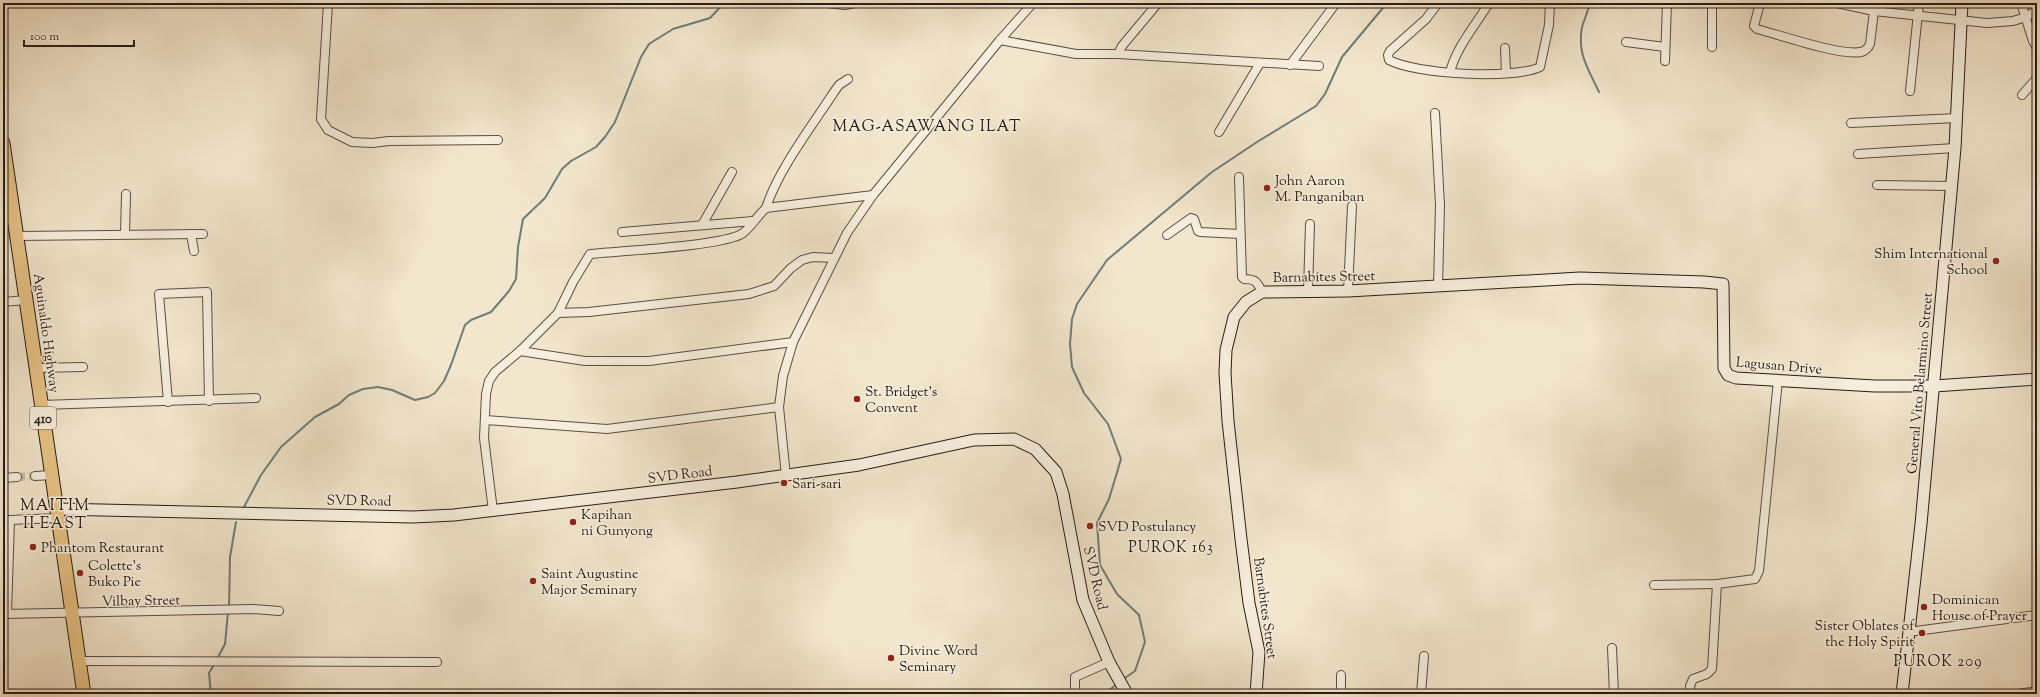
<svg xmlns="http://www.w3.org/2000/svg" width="2040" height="697" font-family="'Sorts Mill Goudy',serif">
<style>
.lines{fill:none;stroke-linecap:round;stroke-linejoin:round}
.stream{stroke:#6e7d79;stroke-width:2}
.street-tunnel{stroke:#cabea7;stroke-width:8;stroke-dasharray:8 4;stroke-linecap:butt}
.street-casing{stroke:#5a4e43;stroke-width:10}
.secondary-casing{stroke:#281c15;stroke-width:13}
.primary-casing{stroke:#281c15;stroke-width:15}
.street{stroke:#f7efde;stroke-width:8}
.secondary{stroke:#f7efde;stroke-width:11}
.primary{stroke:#e9c386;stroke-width:13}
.poi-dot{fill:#8f2418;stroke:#f7efde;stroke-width:1.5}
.labels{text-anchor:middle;stroke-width:3;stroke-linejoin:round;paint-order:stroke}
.shield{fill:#f7efde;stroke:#665b51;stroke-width:1}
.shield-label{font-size:13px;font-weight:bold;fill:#281c15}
.poi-label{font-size:14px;fill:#281c15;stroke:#f7efde;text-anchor:start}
.street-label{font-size:14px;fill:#281c15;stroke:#f7efde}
.neighbourhood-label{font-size:15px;letter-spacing:1px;fill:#281c15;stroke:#f7efde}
.quarter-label{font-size:16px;letter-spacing:1px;fill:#281c15;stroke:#f7efde}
</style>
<rect width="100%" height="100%" fill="#f2e6cc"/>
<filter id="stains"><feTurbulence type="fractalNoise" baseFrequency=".005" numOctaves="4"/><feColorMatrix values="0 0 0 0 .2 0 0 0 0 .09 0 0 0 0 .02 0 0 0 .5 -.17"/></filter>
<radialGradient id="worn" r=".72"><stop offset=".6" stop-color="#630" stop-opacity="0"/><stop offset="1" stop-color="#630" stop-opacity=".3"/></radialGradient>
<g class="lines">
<g class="stream">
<path d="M1589,3C1590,7 1584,20 1582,27C1577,54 1588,68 1599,92"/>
<path d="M244,507L261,475L281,447L315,417L339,404L349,395L363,389L378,387L392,390L415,400L428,397L435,393L444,381L451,365L465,325L471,320L491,312L509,291L516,279L518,247L523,219L545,198L562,169L571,161L596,147L605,137L615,122L641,57L649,44L673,29L710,18L724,3"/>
<path d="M229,607L230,557L236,522"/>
<path d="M217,659L225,644L228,612"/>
<path d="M1122,680L1135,671L1145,642L1139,615L1117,594L1100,565L1097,523L1109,499L1121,459L1108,424L1084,393L1072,367L1070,344L1072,319L1077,304L1107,260L1212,172L1257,142L1316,106L1325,94L1342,57L1387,3"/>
<path d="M211,694L209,673L214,665"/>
<path d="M1104,694L1117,684"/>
</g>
<path class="street-tunnel" d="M17,477L35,476"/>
<g class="street-casing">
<g id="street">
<path d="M328,3L321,119L328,130L352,142L372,143L389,141L498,140"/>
<path d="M827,3L845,5L855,3"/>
<path d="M1438,3L1426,19L1390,51L1388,55L1389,60C1415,74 1513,80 1540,67L1549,25L1550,3"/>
<path d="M1712,3V47"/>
<path d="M1760,3L1754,26L1757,29C1780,35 1840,56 1861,52C1866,51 1868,48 1870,44L1875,3"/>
<path d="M1837,3L1874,11L1987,23L2013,21L2026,17L2037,10"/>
<path d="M2021,3L2033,41L2037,48"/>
<path d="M1000,40L1076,54H1118L1319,66"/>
<path d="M1626,42L1665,47"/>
<path d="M1505,48L1506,73"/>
<path d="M1118,54L1122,46L1158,3"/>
<path d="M1665,61L1667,3"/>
<path d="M1290,65L1336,3"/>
<path d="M1450,72C1457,46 1475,26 1489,3"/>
<path d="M1910,91L1919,3"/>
<path d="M2022,95L2037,78"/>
<path d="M1435,113L1440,205L1438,287"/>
<path d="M1851,123L1957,118"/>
<path d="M1219,132L1260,63"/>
<path d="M1858,154L1955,148"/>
<path d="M1239,177L1242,277L1244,279C1256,279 1257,282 1262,292"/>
<path d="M1877,185L1951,186"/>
<path d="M766,208C778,170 812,126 834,92L839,85L848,79"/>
<path d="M702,225L732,172"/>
<path d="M622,232L753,221"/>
<path d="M125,234L126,194"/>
<path d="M191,234L194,251"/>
<path d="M1167,235L1191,218L1194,219L1198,231L1200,232L1240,234"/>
<path d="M17,236L203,234"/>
<path d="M1308,291L1310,224"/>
<path d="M1348,291L1352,206"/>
<path d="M3,302L26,300"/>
<path d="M558,313L589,312L749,294L774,286L791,268L802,260L813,257L834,258"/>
<path d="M520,351L585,361H649L793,342"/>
<path d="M36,368L83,367"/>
<path d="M168,402L159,294L207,292L209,401"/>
<path d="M41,405L256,398"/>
<path d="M485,420L607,429L779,407"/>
<path d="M35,476L52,475"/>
<path d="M786,476L779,407L783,376L793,342L847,233L873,195L1000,40L1033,3"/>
<path d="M3,478L17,477"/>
<path d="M493,511L484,438L486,394L489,381L495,372L520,351L558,313L573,282L590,254C618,251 726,246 743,233C750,228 759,214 766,208L873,195"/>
<path d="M1654,585L1717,584L1755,579L1759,571L1778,380"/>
<path d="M3,614L254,609L279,611"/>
<path d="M7,614L10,520L58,518"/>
<path d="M1908,632L2037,615"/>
<path d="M1612,648L1614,694"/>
<path d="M80,661L437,662"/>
<path d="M1075,694V677L1109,662"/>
<path d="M1341,694V675"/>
<path d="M1421,694L1424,656"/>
<path d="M1691,694L1690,686L1693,679L1707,674L1712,669L1717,584"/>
<path d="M2018,694L2037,691"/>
</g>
</g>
<g class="secondary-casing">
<g id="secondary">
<path d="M57,509L413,517L454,515L737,482L859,465L974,440L1014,439L1035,449L1056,472L1063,494L1083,600L1109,662L1127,694"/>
<path d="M1256,694L1259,652L1249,603L1241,539L1228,421L1225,373L1226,350L1234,317L1246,302L1262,292L1348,291L1580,278L1704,282L1723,284L1724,368L1728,375L1736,378L1875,386H1934L2037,379"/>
<path d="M1902,694L1921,524L1955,148L1962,3"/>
</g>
</g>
<g class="primary-casing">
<path id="primary" d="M3,143L84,694"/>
</g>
<use href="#street" class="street"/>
<use href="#secondary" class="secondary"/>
<use href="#primary" class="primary"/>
</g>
<g class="poi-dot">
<circle cx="1267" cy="188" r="4"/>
<circle cx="1996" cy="261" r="4"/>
<circle cx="857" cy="399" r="4"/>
<circle cx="784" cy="483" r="4"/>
<circle cx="573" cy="522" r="4"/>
<circle cx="1090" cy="526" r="4"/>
<circle cx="33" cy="547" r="4"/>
<circle cx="80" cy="573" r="4"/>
<circle cx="533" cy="581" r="4"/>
<circle cx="1924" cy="607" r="4"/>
<circle cx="1922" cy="633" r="4"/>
<circle cx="891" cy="658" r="4"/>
</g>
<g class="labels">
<rect class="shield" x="30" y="407" width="26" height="22" rx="3"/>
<g class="shield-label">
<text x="43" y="423">410</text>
</g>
<g class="poi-label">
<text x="1275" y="185">John Aaron<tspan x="1275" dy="16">M. Panganiban</tspan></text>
<text x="1988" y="258" text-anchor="end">Shim International<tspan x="1988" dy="16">School</tspan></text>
<text x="865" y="396">St. Bridget's<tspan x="865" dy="16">Convent</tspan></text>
<text x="792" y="488">Sari-sari</text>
<text x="581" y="519">Kapihan<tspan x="581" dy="16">ni Gunyong</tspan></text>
<text x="1098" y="531">SVD Postulancy</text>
<text x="41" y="552">Phantom Restaurant</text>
<text x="88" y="570">Colette's<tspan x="88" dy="16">Buko Pie</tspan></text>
<text x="541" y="578">Saint Augustine<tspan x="541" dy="16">Major Seminary</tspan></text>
<text x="1932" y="604">Dominican<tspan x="1932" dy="16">House of Prayer</tspan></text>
<text x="1914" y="630" text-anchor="end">Sister Oblates of<tspan x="1914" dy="16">the Holy Spirit</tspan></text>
<text x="899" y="655">Divine Word<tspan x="899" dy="16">Seminary</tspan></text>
</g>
<g class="street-label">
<text transform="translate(1324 276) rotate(-1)" y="5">Barnabites Street</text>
<text transform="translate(47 333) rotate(82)" y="5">Aguinaldo Highway</text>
<text transform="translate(1779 365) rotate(5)" y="5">Lagusan Drive</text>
<text transform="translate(1919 383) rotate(-85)" y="5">General Vito Belarmino Street</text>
<text transform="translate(680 474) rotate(-7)" y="5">SVD Road</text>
<text transform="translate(359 500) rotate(1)" y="5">SVD Road</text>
<text transform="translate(1096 578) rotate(77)" y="5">SVD Road</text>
<text transform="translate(141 600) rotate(-1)" y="5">Vilbay Street</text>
<text transform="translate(1266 608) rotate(82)" y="5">Barnabites Street</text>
</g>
<g class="neighbourhood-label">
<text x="1171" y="552">PUROK 163</text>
<text x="1938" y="666">PUROK 209</text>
</g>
<g class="quarter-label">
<text x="927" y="131">MAG-ASAWANG ILAT</text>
<text x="55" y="510">MAITIM<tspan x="55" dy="18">II EAST</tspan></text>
</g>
</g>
<rect width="2040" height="697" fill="none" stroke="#f2e6cc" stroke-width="16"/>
<rect x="4" y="4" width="2032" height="689" fill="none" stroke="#281c15" stroke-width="2"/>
<rect x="8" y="8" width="2024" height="681" fill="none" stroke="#281c15"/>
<path d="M24 40v6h110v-6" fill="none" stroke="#281c15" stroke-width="2"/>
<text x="30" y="40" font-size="12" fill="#281c15" stroke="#f7efde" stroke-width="3" paint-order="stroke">100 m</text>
<rect width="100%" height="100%" filter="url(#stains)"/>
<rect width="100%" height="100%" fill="url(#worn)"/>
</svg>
